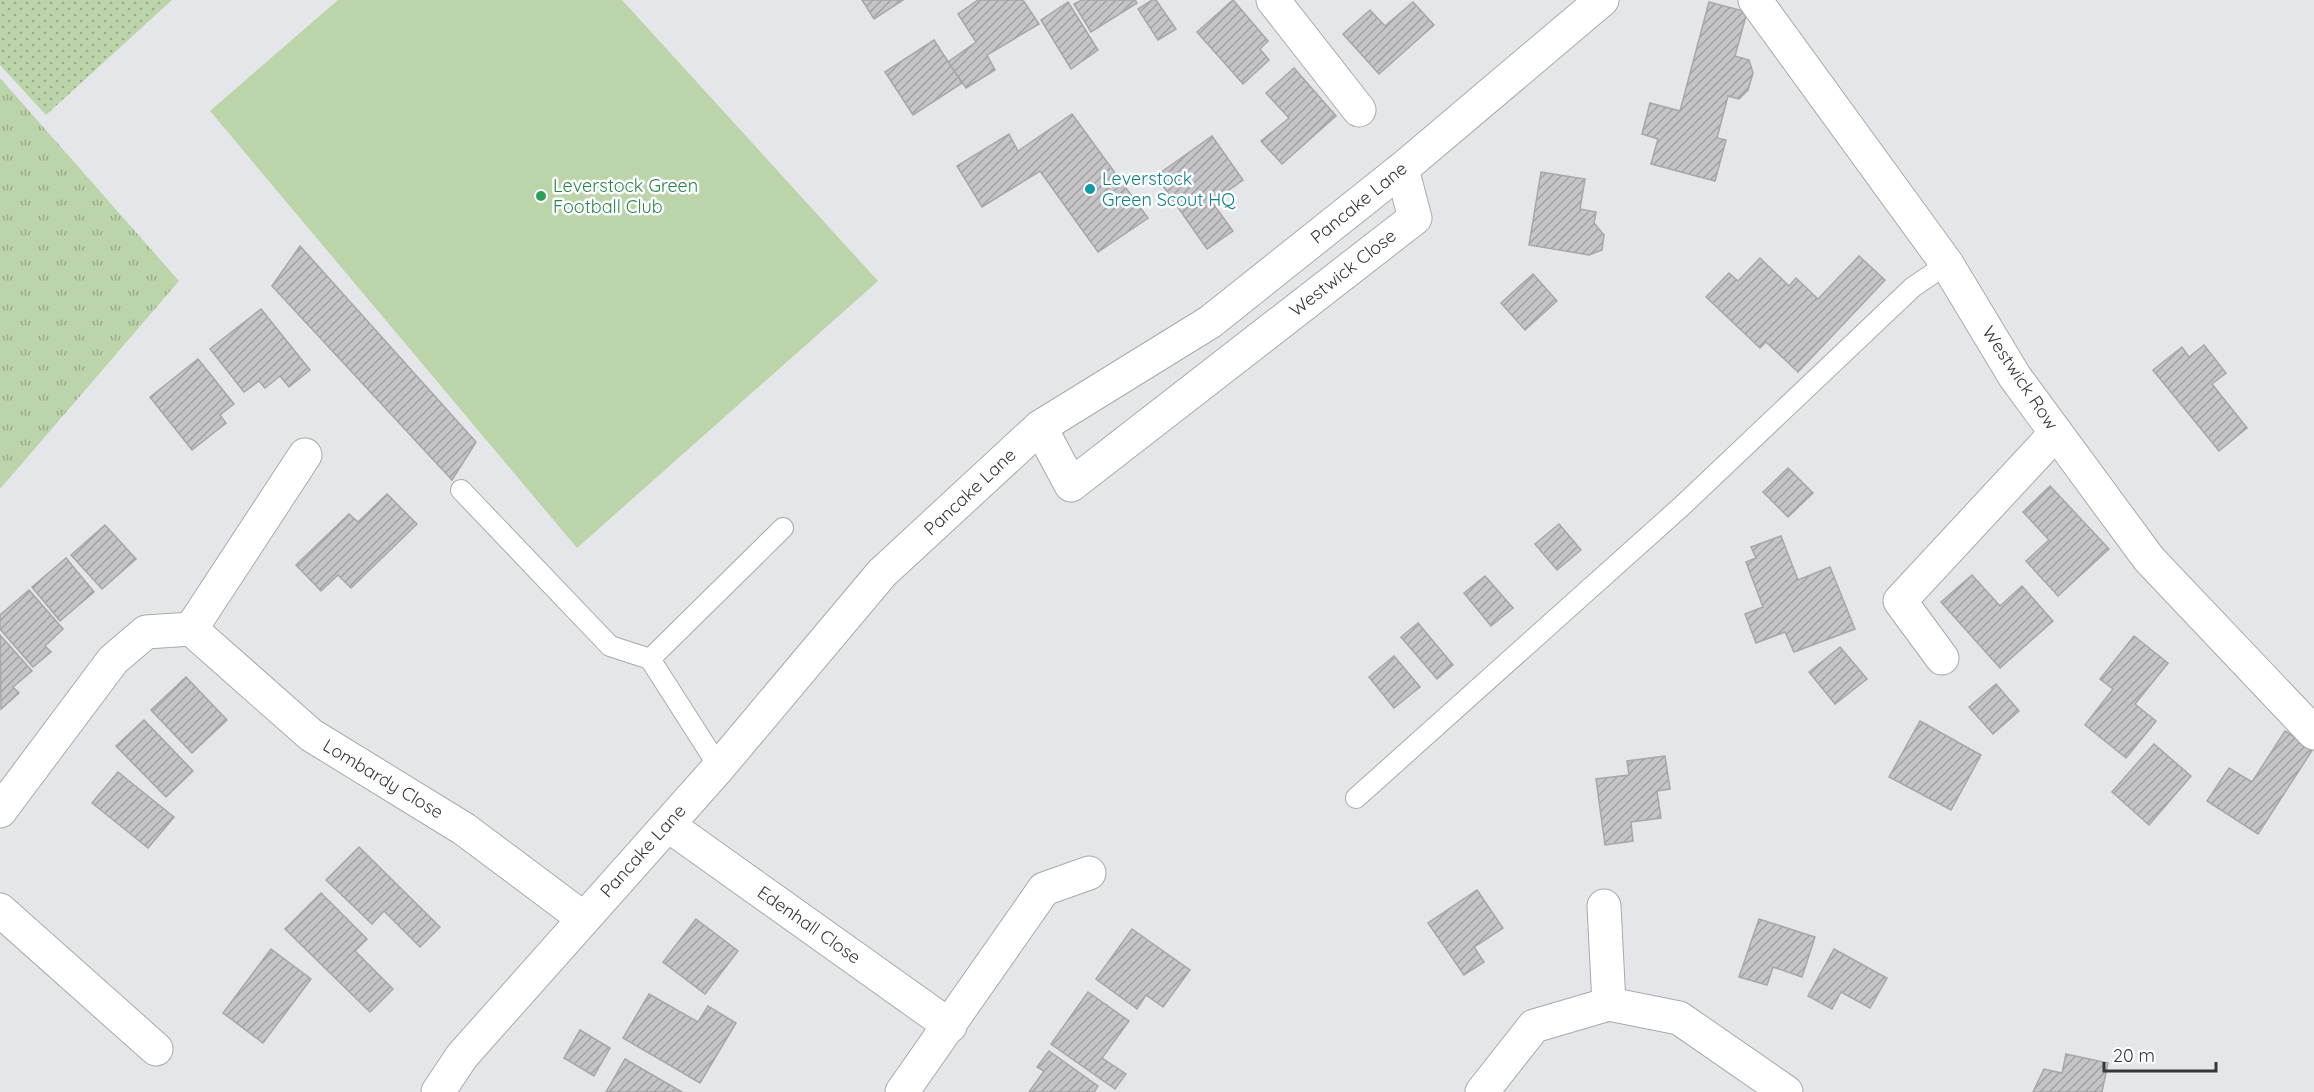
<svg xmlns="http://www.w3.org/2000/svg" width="2314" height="1092" font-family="Quicksand,sans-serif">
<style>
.grass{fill:url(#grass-dots)}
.park{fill:url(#park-tufts)}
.pitch{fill:#bcd4aa}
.building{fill:url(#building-hatch);stroke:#a7a6aa;stroke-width:1.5}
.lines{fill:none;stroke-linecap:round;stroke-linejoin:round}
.service-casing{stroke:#a8aaad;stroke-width:22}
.minor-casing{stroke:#a8aaad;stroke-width:35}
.tertiary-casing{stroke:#a8aaad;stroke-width:35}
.service{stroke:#fff;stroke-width:20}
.minor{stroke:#fff;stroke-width:33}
.tertiary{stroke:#fff;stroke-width:33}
.culture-dot{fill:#0f9aa8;stroke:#fff;stroke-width:2}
.leisure-dot{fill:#2e9e5b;stroke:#fff;stroke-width:2}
.labels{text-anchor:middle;stroke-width:5;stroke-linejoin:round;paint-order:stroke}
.culture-label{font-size:18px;fill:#0d838f;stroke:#fff;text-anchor:start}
.leisure-label{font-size:18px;fill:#27864d;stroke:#fff;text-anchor:start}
.street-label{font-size:18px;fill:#363739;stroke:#fff}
</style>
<defs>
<pattern id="grass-dots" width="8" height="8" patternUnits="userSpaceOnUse" patternTransform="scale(1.5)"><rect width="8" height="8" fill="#bcd4aa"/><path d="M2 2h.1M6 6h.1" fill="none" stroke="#9aad8b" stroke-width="1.8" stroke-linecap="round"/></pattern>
<pattern id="park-tufts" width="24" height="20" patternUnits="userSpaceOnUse" patternTransform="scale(1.5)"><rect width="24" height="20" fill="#bcd4aa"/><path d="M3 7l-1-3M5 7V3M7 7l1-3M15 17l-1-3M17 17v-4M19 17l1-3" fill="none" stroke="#9aad8b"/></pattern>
<pattern id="building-hatch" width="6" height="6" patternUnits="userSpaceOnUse" patternTransform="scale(1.5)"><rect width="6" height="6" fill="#c5c4c8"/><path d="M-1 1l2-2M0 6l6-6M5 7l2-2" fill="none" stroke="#a1a0a3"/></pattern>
</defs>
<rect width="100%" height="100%" fill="#e4e6e9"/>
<path class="grass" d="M0,0H172L46,115L0,65Z"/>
<path class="park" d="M0,78L179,281L0,489Z"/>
<path class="pitch" d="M338,0H622L878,281L577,548L210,111Z"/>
<g class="building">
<path d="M862,0H903L874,19Z"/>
<path d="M978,0H1023L1039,24L987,55L995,70L966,88L948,62L976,42L958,14Z"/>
<path d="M1082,0H1135L1137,3L1091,32L1074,4Z"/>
<path d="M1152,0H1156L1176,29L1158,40L1138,9Z"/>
<path d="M1233,0L1268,41L1260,49L1269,60L1243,84L1197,32Z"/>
<path d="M1068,2L1098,50L1071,69L1041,20Z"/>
<path d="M1413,2L1434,25L1379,74L1343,34L1370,10L1385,26Z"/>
<path d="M1709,2L1747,12L1735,56L1749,60L1753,73L1748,90L1739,99L1728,96L1717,138L1726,140L1715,181L1651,164L1658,139L1642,134L1650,103L1680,111Z"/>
<path d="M934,40L962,83L913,115L885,72Z"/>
<path d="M1294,68L1336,116L1282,164L1261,141L1289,118L1266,93Z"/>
<path d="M1072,114L1148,218L1098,252L1040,171L982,207L957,166L1009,134L1018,151Z"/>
<path d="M1212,136L1243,180L1212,202L1233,231L1207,249L1156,176Z"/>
<path d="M1541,172L1585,179L1580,209L1596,212L1594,223L1604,235L1602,250L1589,255L1529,245Z"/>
<path d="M300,246L476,442L452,480L272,286Z"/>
<path d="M1859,256L1885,280L1798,372L1766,342L1760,348L1706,297L1729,273L1738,281L1760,258L1789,286L1796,278L1818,299Z"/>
<path d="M1533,274L1557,301L1525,330L1501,303Z"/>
<path d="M261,309L310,370L289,387L280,376L265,388L259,381L244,392L210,349Z"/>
<path d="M2204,345L2226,373L2212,384L2247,428L2219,451L2153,370L2182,347L2189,357Z"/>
<path d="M198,359L234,404L220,415L226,423L192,450L150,397Z"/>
<path d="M1788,468L1813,493L1788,517L1763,492Z"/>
<path d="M2050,486L2109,549L2058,596L2026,561L2049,540L2023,512Z"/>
<path d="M387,494L417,524L351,588L338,575L321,591L296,565L349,514L358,522Z"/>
<path d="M1559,524L1581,550L1557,570L1535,544Z"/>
<path d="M105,525L136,559L102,589L71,555Z"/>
<path d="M1781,536L1798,580L1830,567L1855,629L1794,652L1785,632L1756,643L1745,614L1763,607L1746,562L1756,558L1751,547Z"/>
<path d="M66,558L94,592L60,621L32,587Z"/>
<path d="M1972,575L2000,606L2022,586L2053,621L2000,668L1941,602Z"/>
<path d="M1485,576L1513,608L1491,626L1464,593Z"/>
<path d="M29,590L63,629L45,646L51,652L33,667L0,629V615Z"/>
<path d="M1418,623L1453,665L1437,679L1401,637Z"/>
<path d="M0,635L32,671L13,687L19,693L1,709Z"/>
<path d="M2134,636L2168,663L2135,704L2156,721L2126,758L2085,725L2113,689L2100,679Z"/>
<path d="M1840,647L1867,679L1835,704L1809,672Z"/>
<path d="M1394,656L1420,687L1394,708L1369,677Z"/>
<path d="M186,677L227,720L192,753L151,710Z"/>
<path d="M1996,684L2019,711L1993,734L1969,707Z"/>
<path d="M144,720L193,771L166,797L116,746Z"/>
<path d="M1920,721L1981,755L1951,810L1889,777Z"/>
<path d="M2285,731L2313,749L2258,834L2207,801L2229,768L2252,782Z"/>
<path d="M2154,744L2191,776L2149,825L2112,792Z"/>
<path d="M1665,756L1670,789L1657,791L1661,818L1631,822L1633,841L1605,845L1596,779L1629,775L1627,761Z"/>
<path d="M118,772L174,817L148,848L92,803Z"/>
<path d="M359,847L440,927L420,947L384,911L372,924L326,880Z"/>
<path d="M1477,890L1503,928L1474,947L1484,962L1464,975L1428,923Z"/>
<path d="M321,893L367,939L355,951L393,989L370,1012L285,929Z"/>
<path d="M696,919L738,951L705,994L663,962Z"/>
<path d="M1759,919L1815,937L1802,977L1773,967L1767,985L1739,977Z"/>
<path d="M1132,929L1190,970L1163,1007L1146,995L1137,1009L1096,979Z"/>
<path d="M271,949L311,979L263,1043L223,1013Z"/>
<path d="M1834,949L1887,978L1870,1008L1841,992L1832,1009L1808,996Z"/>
<path d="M1088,992L1129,1021L1102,1058L1126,1074L1115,1089L1051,1044Z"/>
<path d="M649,994L698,1022L708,1006L736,1023L700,1083L623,1038Z"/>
<path d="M580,1030L610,1048L594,1076L564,1058Z"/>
<path d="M1049,1051L1098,1086L1094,1092H1029L1044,1071L1037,1067Z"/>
<path d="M2066,1054L2108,1063L2102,1092H2033L2044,1069L2062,1073Z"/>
<path d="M625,1059L682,1092H606Z"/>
</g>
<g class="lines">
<g class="service-casing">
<g id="service">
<path d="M461,490L610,646L650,659"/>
<path d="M719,767L650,659L783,528"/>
<path d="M1356,798L1683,505L1913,287L1947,264"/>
</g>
</g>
<g class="minor-casing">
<g id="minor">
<path d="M1273,0L1359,110"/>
<path d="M1040,427L1071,485L1415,218L1402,169"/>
<path d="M191,629L311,735L464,829L583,918"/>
<path d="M1942,658L1900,601L2056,433"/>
<path d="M0,811L113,660L146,632L191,629L305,455"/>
<path d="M668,825L950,1026"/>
<path d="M1604,906L1609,1004"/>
<path d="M0,910L156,1049"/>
<path d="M438,1092L462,1056L719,767L882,573L1040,427L1210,322L1402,169L1602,0"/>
<path d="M902,1092L1044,889L1089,873"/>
<path d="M1482,1092L1534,1026L1609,1004L1679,1018L1786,1092"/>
</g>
</g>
<g class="tertiary-casing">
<path id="tertiary" d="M1755,0L1947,264L2015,377L2149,559L2314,733"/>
</g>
<use href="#service" class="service"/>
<use href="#minor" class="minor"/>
<use href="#tertiary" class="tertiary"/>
</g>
<circle class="culture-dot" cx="1090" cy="189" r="6"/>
<circle class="leisure-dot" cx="541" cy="196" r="6"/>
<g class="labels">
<g class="culture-label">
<text x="1102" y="185">Leverstock<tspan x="1102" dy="21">Green Scout HQ</tspan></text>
</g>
<g class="leisure-label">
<text x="553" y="192">Leverstock Green<tspan x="553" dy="21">Football Club</tspan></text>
</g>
<g class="street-label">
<text transform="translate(1359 203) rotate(-39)" y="6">Pancake Lane</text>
<text transform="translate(1343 273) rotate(-38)" y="6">Westwick Close</text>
<text transform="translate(2020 378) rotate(56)" y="6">Westwick Row</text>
<text transform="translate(970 492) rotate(-43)" y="6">Pancake Lane</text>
<text transform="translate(383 779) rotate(31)" y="6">Lombardy Close</text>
<text transform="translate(643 851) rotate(-48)" y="6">Pancake Lane</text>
<text transform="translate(809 925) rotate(35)" y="6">Edenhall Close</text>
</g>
</g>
<path d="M2104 1062v9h112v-9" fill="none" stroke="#363739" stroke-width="3"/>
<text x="2113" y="1062" font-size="18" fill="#363739" stroke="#ffffff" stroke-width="4.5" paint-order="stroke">20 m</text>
</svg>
